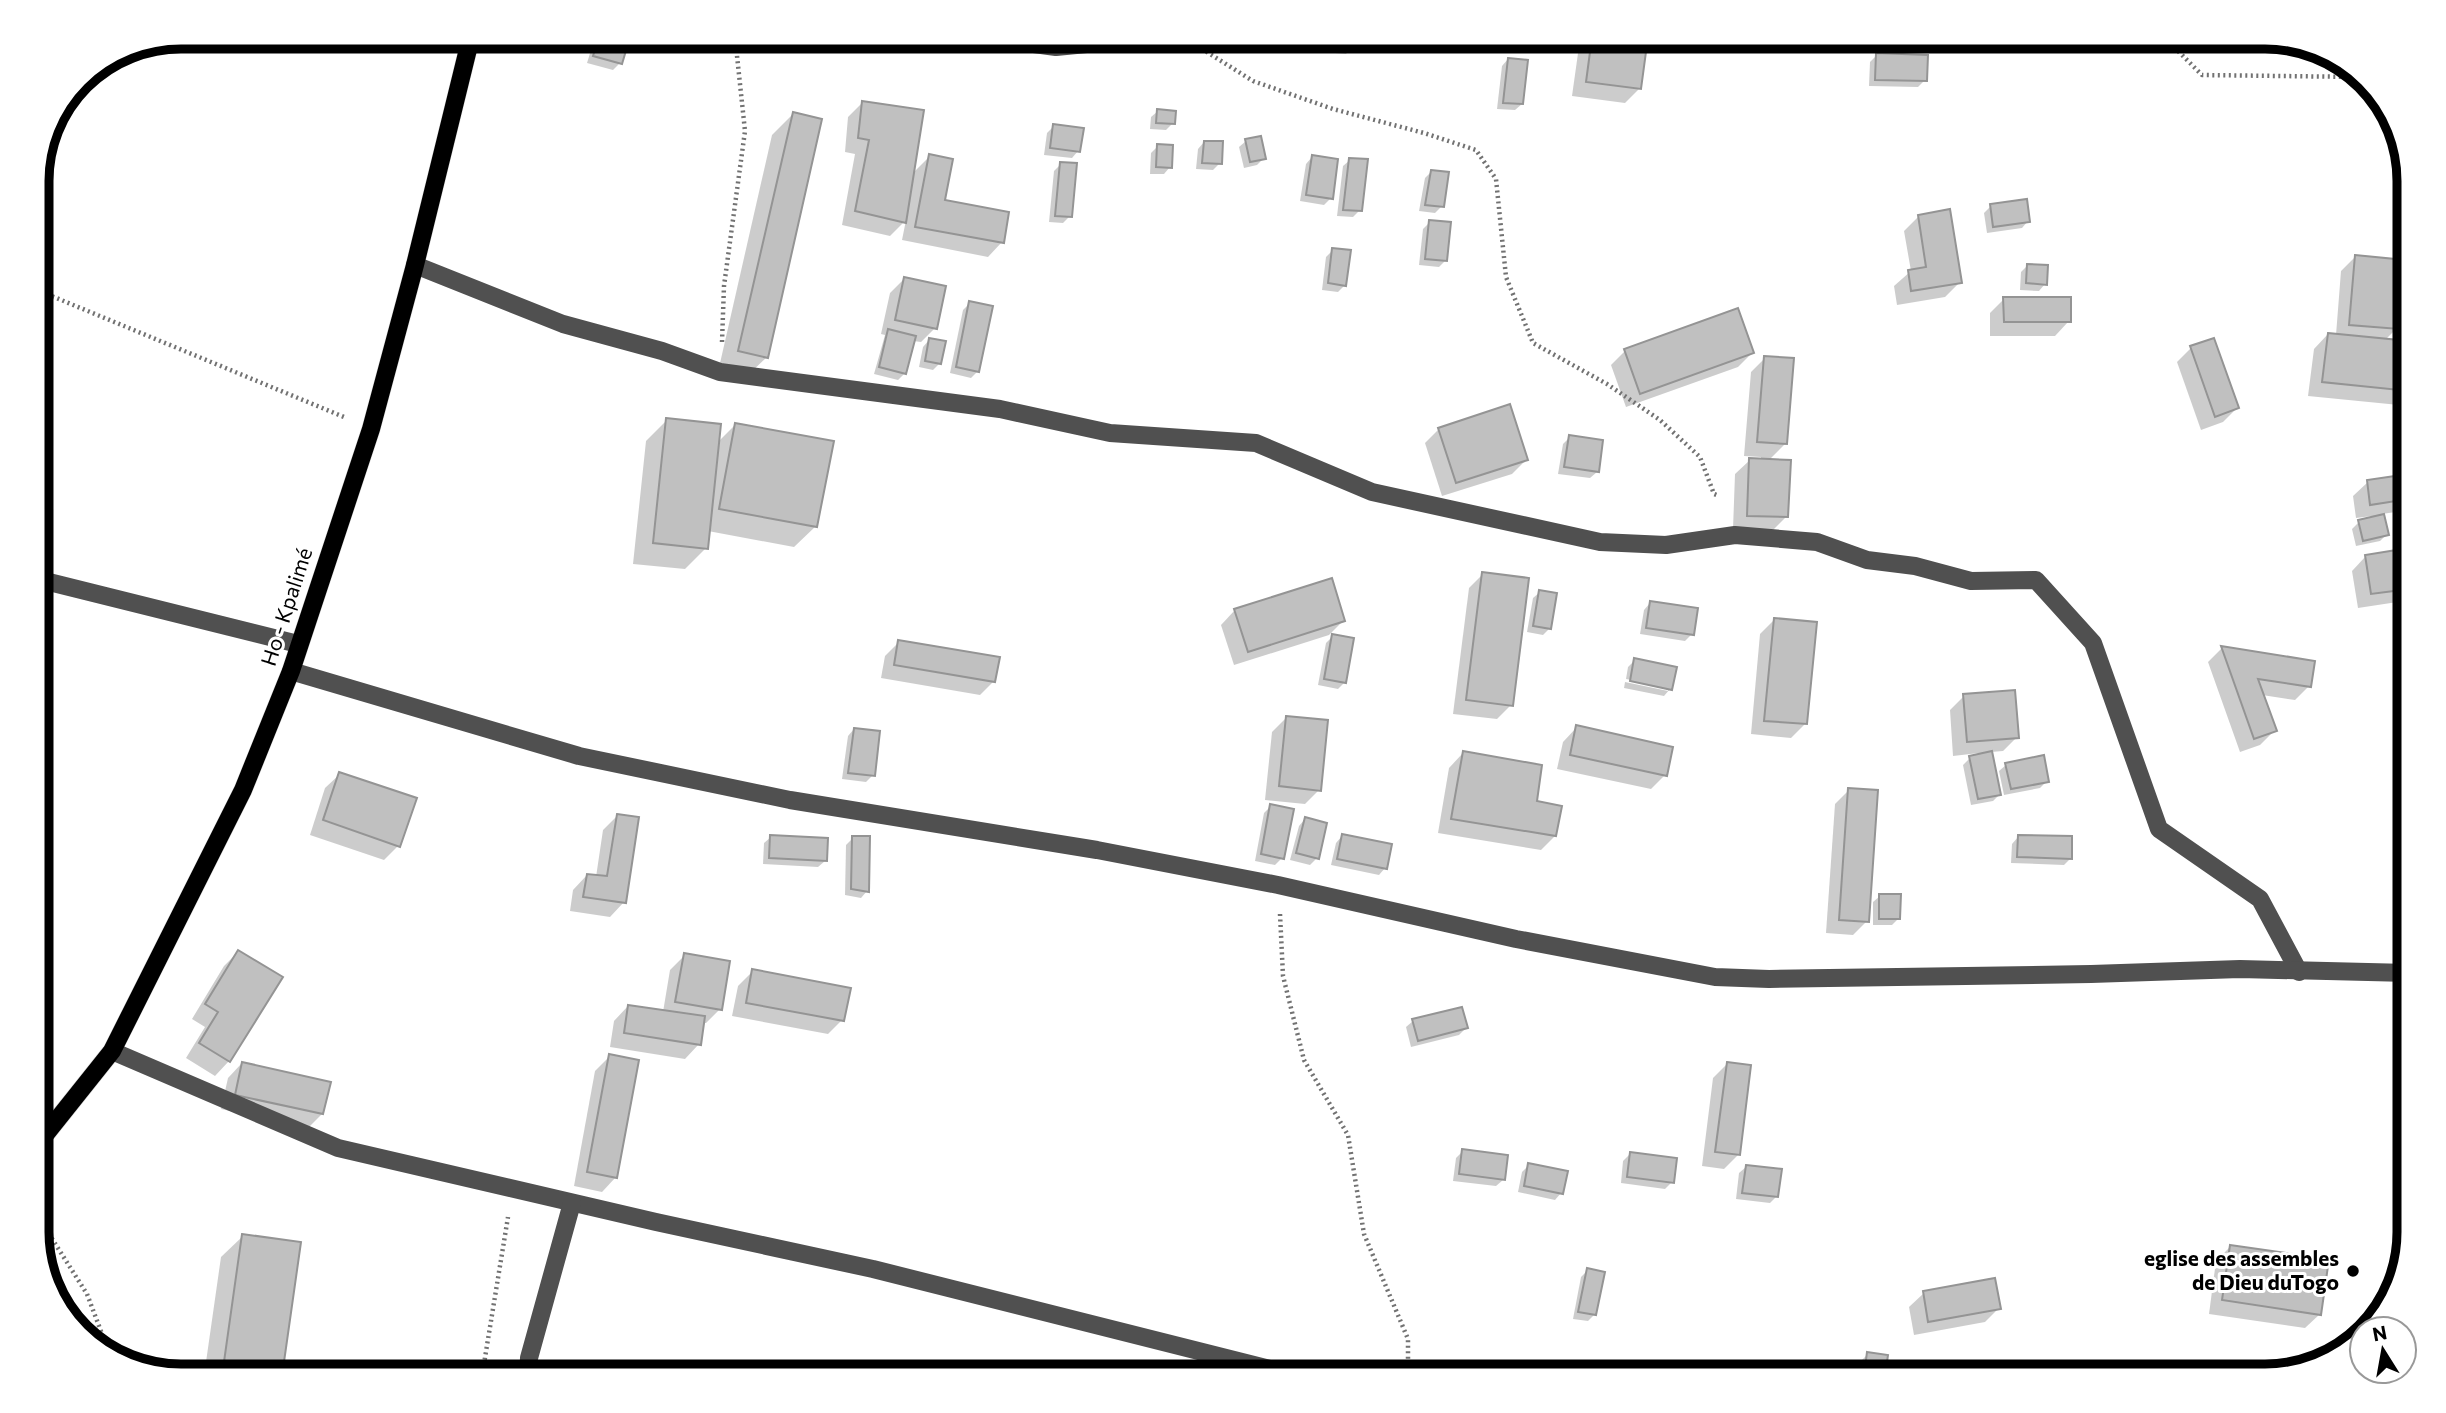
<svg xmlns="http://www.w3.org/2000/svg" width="2446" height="1413" font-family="Commissioner,sans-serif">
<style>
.shadow{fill:#0003}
.building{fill:#c0c0c0;stroke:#949494;stroke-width:2}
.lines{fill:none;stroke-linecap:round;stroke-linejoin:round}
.major-casing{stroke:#dbdbdb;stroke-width:19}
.path{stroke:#727272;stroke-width:4.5;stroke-dasharray:2 3.5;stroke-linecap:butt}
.minor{stroke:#505050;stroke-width:18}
.major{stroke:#000;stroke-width:18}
.poi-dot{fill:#000;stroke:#fff;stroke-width:2.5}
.labels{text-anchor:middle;stroke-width:6;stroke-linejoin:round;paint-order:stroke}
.street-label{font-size:21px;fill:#000;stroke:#fff}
.poi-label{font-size:21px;font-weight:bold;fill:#000;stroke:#fff;text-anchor:end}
.rim{fill:none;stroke:#000;stroke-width:9}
</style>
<rect width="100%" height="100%" fill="#fff"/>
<g class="shadow">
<path d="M595,37H628L620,63L613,70L587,63Z"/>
<path d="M1314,37H1361L1346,54L1313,51Z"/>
<path d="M1583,37H1646L1639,89L1625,103L1572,96L1580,39Z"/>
<path d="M1877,55L1925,80L1918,87L1869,86L1870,62Z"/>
<path d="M1508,59L1522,104L1515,110L1497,109L1502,66Z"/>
<path d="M862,103L912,174L930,156L943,201L1002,242L988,257L902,240L906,220L890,236L842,225L855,154L845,152L848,117Z"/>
<path d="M1158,111L1173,123L1166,130L1150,129L1151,117Z"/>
<path d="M793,114L767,357L745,378L718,372L772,135Z"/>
<path d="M1054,126L1078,151L1072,158L1044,155L1047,133Z"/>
<path d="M1246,141L1264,158L1257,165L1244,168L1239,147Z"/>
<path d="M1204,142L1220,163L1213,170L1196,169L1198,149Z"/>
<path d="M1158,146L1170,167L1164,174H1150L1151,153Z"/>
<path d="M1312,157L1331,198L1324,205L1300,201L1306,164Z"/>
<path d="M1350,160L1360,210L1353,217L1337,216L1343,166Z"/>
<path d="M1061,164L1070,216L1063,223L1049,222L1054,171Z"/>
<path d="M1431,172L1442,206L1435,213L1419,211L1425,178Z"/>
<path d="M1991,206L2028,221L2022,228L1987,233L1984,213Z"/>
<path d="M1919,216L1960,282L1945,297L1897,305L1894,286L1911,271L1904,231Z"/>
<path d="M1430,222L1446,260L1439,267L1419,265L1423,229Z"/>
<path d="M1333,250L1345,285L1338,292L1322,290L1326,257Z"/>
<path d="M2355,257L2397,328L2385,340L2409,343V406L2308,396L2314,349L2328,334L2336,335L2341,271Z"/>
<path d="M2027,266L2045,284L2039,291L2020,290L2021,272Z"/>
<path d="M904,279L935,328L921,342L913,341L905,373L898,380L874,374L885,335L881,334L890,293Z"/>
<path d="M2004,299L2069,321L2055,336H1990V313Z"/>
<path d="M970,303L978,371L971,378L950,373L963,310Z"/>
<path d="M929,340L940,363L933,370L919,367L923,347Z"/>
<path d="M2191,348L2237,408L2223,422L2201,430L2177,362Z"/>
<path d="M1625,351L1752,353L1738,367L1626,407L1611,365Z"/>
<path d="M1765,358L1786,443L1768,461L1786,517L1772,531L1733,529L1735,474L1750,460H1761V457L1744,456L1751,372Z"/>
<path d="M667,420L717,443L735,425L816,526L794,547L708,531L706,548L685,569L633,564L646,441Z"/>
<path d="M1439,429L1526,460L1512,474L1442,496L1425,443Z"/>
<path d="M1570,437L1597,472L1590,478L1558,474L1563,444Z"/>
<path d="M2409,476V510L2382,514L2387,534L2380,541L2356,546L2352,529L2359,522L2372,519V516L2356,518L2353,496L2368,482Z"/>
<path d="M2409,550V596L2404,601L2358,608L2352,571L2366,556Z"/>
<path d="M1483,574L1511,705L1497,719L1453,714L1469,588Z"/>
<path d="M1540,592L1550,628L1543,635L1527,632L1533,598Z"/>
<path d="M1650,603L1692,634L1685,641L1640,634L1644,610Z"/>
<path d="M1235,610L1343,621L1329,635L1234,665L1221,625Z"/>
<path d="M1774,620L1806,723L1791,738L1751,734L1760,634Z"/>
<path d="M1333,636L1345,682L1338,689L1318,685L1326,643Z"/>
<path d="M899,642L994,681L980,695L881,678L885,656Z"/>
<path d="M2222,648L2313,662L2309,686L2295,700L2262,695L2275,730L2260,745L2240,752L2208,662Z"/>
<path d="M1635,660L1670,689L1664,696L1624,688L1625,682L1668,691V687L1626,679L1628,667Z"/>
<path d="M1964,696L2017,737L2003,751L1991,752L2000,794L1993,801L1971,805L1963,765L1970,758L1980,756L1979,753L1953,756L1950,710Z"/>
<path d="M1286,718L1319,790L1305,804L1265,800L1272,732Z"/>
<path d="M1577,727L1665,775L1651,789L1557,769L1563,742Z"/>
<path d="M854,729L873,775L866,782L842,779L848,736Z"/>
<path d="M1463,753L1535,803L1555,836L1541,850L1438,833L1449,768Z"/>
<path d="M2006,765L2047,781L2040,788L2004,795L1999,771Z"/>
<path d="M340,774L398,846L384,860L310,835L325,788Z"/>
<path d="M1849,790L1867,921L1853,935L1826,933L1835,804Z"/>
<path d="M1271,806L1282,858L1275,865L1255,861L1264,813Z"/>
<path d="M617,816L624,902L610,917L570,911L573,890L587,875L596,877L603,830Z"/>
<path d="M1305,819L1317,858L1310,865L1290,860L1299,826Z"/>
<path d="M1342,836L1385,868L1379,875L1331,865L1336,843Z"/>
<path d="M771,837L825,861L818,867L763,864L764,843Z"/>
<path d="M2018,837L2071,858L2064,865L2011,863L2012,844Z"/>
<path d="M853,838L867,891L861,898L845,895L846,845Z"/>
<path d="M1880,896L1899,918L1892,925H1873V902Z"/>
<path d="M238,952L281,978L229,1061L215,1076L186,1058L205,1027L192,1019L224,966Z"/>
<path d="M685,955L720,1009L706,1023H703L699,1044L685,1059L610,1047L614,1021L628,1006L663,1012L670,970Z"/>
<path d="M753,971L842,1020L828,1034L732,1016L738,986Z"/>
<path d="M1413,1021L1466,1028L1459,1035L1411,1047L1406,1027Z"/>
<path d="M610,1056L616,1177L602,1192L574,1186L595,1071Z"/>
<path d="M242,1063L322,1114L308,1128L221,1109L228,1078Z"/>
<path d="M1727,1064L1738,1155L1724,1169L1702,1166L1713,1078Z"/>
<path d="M1463,1151L1503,1180L1496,1186L1453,1181L1456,1158Z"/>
<path d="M1630,1154L1672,1182L1665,1189L1621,1183L1623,1161Z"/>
<path d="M1529,1165L1561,1193L1555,1200L1518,1192L1522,1172Z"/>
<path d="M1746,1167L1777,1196L1770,1203L1736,1199L1739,1173Z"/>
<path d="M243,1236L299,1244L280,1376H204L221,1257Z"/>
<path d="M2230,1247L2320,1314L2305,1328L2209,1314L2216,1261Z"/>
<path d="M1588,1270L1595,1314L1588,1321L1573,1319L1581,1277Z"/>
<path d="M1924,1293L1999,1308L1985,1322L1914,1335L1909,1307Z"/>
<path d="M1868,1354L1886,1356L1884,1376H1859L1861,1361Z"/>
</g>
<g class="building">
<path d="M599,37H630L622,64L593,56Z"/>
<path d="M1592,37H1648L1641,89L1586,82Z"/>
<path d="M1876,53L1928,55L1927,81L1875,80Z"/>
<path d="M1508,58L1528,60L1523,104L1503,103Z"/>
<path d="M862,101L924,110L906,223L855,211L869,140L858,138Z"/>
<path d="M1157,109L1176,111L1175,124L1156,123Z"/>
<path d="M793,112L822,119L768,358L738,351Z"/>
<path d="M1053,124L1084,128L1080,152L1050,148Z"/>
<path d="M1261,136L1266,159L1250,162L1245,139Z"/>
<path d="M1204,141H1223L1222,164L1202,163Z"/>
<path d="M1157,144L1173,145L1172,168L1156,167Z"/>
<path d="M929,154L953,159L945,200L1009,212L1004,243L915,227Z"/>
<path d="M1312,155L1338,159L1333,199L1306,195Z"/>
<path d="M1349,158L1368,159L1362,211L1343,210Z"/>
<path d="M1060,162L1077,163L1072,217L1055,216Z"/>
<path d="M1431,170L1449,172L1444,207L1425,205Z"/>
<path d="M2027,199L2030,222L1993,227L1990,204Z"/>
<path d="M1950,209L1962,283L1911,291L1908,270L1926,267L1918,215Z"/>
<path d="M1429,220L1451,222L1447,261L1425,259Z"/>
<path d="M1332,248L1351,250L1346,286L1328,283Z"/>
<path d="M2355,255L2405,260L2399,329L2349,325Z"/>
<path d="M2027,264L2048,265L2047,285L2026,283Z"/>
<path d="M904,277L946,286L937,329L895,320Z"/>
<path d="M2003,297H2071V322H2004Z"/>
<path d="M969,301L993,306L979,372L956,367Z"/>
<path d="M1738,308L1754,353L1640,394L1624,349Z"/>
<path d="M888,329L916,336L906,374L879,367Z"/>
<path d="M2328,333L2409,341V391L2322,382Z"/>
<path d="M929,338L946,341L941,364L925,361Z"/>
<path d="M2214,338L2239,408L2215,417L2190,346Z"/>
<path d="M1764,356L1794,358L1787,444L1757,442Z"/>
<path d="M1510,404L1528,460L1456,483L1438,428Z"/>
<path d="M666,418L721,424L708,549L653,543Z"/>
<path d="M735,423L834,441L817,527L719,509Z"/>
<path d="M1569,435L1603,440L1599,472L1564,467Z"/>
<path d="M1749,458L1791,460L1788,517L1747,516Z"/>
<path d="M2409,474V499L2370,505L2367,480Z"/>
<path d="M2384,514L2389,535L2363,541L2358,520Z"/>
<path d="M2409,548V589L2371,594L2365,555Z"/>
<path d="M1482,572L1529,578L1513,706L1466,700Z"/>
<path d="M1332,578L1345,621L1248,652L1234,609Z"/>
<path d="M1539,590L1557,593L1551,629L1533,626Z"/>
<path d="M1650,601L1698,608L1694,635L1646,628Z"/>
<path d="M1774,618L1817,622L1807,724L1764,721Z"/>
<path d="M1332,634L1354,638L1346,683L1324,679Z"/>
<path d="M898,640L1000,657L995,682L894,665Z"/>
<path d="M2221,646L2315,661L2311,687L2258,679L2277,731L2254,739Z"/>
<path d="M1634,658L1677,667L1672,690L1630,681Z"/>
<path d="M2015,690L2019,738L1967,742L1963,694Z"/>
<path d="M1286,716L1328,720L1321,791L1279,786Z"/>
<path d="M1576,725L1673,747L1667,776L1570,755Z"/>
<path d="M854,728L880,731L875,776L848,773Z"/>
<path d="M1463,751L1542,765L1537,801L1562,806L1556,836L1451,819Z"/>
<path d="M1992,751L2001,795L1978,799L1969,756Z"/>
<path d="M2044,755L2049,782L2011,789L2005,763Z"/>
<path d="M339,772L417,798L400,847L323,820Z"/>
<path d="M1848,788L1878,790L1869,922L1839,920Z"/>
<path d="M1270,804L1294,809L1284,859L1261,854Z"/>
<path d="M617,814L639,817L626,903L583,897L587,874L607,876Z"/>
<path d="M1305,817L1327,823L1319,859L1296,853Z"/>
<path d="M1342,834L1392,844L1387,869L1337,859Z"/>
<path d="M770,835L828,838L827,861L769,858Z"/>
<path d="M2018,835L2072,836V859L2017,857Z"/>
<path d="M852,836H870L869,892L851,889Z"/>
<path d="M1879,894H1901L1900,919H1879Z"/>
<path d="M238,950L283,977L230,1062L199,1043L218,1012L205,1004Z"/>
<path d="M684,953L730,961L722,1010L675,1002Z"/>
<path d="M752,969L851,988L844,1021L746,1003Z"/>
<path d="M628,1005L705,1016L701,1045L624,1033Z"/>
<path d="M1462,1007L1468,1028L1418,1041L1412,1019Z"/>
<path d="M609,1054L639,1060L617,1178L587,1172Z"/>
<path d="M242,1062L331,1082L323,1114L235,1095Z"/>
<path d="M1727,1062L1751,1065L1740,1155L1715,1152Z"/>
<path d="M1462,1149L1508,1155L1505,1180L1459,1174Z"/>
<path d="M1630,1152L1677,1158L1674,1183L1627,1177Z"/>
<path d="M1528,1163L1568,1171L1563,1194L1524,1186Z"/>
<path d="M1746,1165L1782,1169L1778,1197L1742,1193Z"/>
<path d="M242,1234L301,1242L282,1376H222Z"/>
<path d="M2230,1245L2329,1259L2321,1315L2222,1300Z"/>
<path d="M1587,1268L1605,1272L1596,1315L1578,1312Z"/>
<path d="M1995,1278L2001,1309L1928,1322L1923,1291Z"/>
<path d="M1867,1352L1888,1355L1885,1376H1864Z"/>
</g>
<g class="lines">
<g class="major-casing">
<path id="major" d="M37,1145L112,1051L243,790L291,671L371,429L415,265L471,37"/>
</g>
<g class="path">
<path d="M1183,37L1253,81L1333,109L1424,133L1476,150L1496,179L1506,277L1533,343L1607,384L1660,420L1700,457L1714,494L1719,496"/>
<path d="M2170,37L2176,49L2202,75L2360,77"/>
<path d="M37,290L344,417"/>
<path d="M722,342L724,286L745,131L735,37"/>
<path d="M1280,914L1283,976L1304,1060L1348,1135L1364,1234L1408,1339V1376"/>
<path d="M37,1215L87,1294L111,1358"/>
<path d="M482,1376L508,1217"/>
</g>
<g class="minor">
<path d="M981,37L1056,47L1117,41L1134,37"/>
<path d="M415,265L563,324L662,351L720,372L1000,409L1110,433L1256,443L1372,492L1600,542L1666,545L1735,535L1817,542L1867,560L1915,566L1971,581L2036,580L2093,643L2159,829L2260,899L2299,972"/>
<path d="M37,579L298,644"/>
<path d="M291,671L579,756L790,800L1097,850L1278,885L1516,939L1715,977L1769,979L2091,974L2240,969L2409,973"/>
<path d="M112,1051L338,1148L656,1222L873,1269L1298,1376"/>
<path d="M528,1376L529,1358L572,1203"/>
</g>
<use href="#major" class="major"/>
</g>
<circle class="poi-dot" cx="2353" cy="1271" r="7"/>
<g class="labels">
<g class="street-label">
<text transform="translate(287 607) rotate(-72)" y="7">Ho - Kpalimé</text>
</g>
<g class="poi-label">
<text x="2339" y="1266">eglise des assembles<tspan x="2339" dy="24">de Dieu duTogo</tspan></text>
</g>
</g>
<path d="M0 0H2446V1413H0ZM181 49H2265A132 132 0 0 1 2397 181V1232A132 132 0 0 1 2265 1364H181A132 132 0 0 1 49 1232V181A132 132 0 0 1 181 49Z" fill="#fff" fill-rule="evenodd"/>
<path class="rim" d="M181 49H2265A132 132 0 0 1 2397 181V1232A132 132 0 0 1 2265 1364H181A132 132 0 0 1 49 1232V181A132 132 0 0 1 181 49Z"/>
<g transform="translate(2383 1350) rotate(349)"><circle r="33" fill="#ffffff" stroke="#999999" stroke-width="2"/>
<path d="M0-5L12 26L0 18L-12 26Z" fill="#000000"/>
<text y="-10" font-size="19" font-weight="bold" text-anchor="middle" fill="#000000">N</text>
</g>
</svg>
